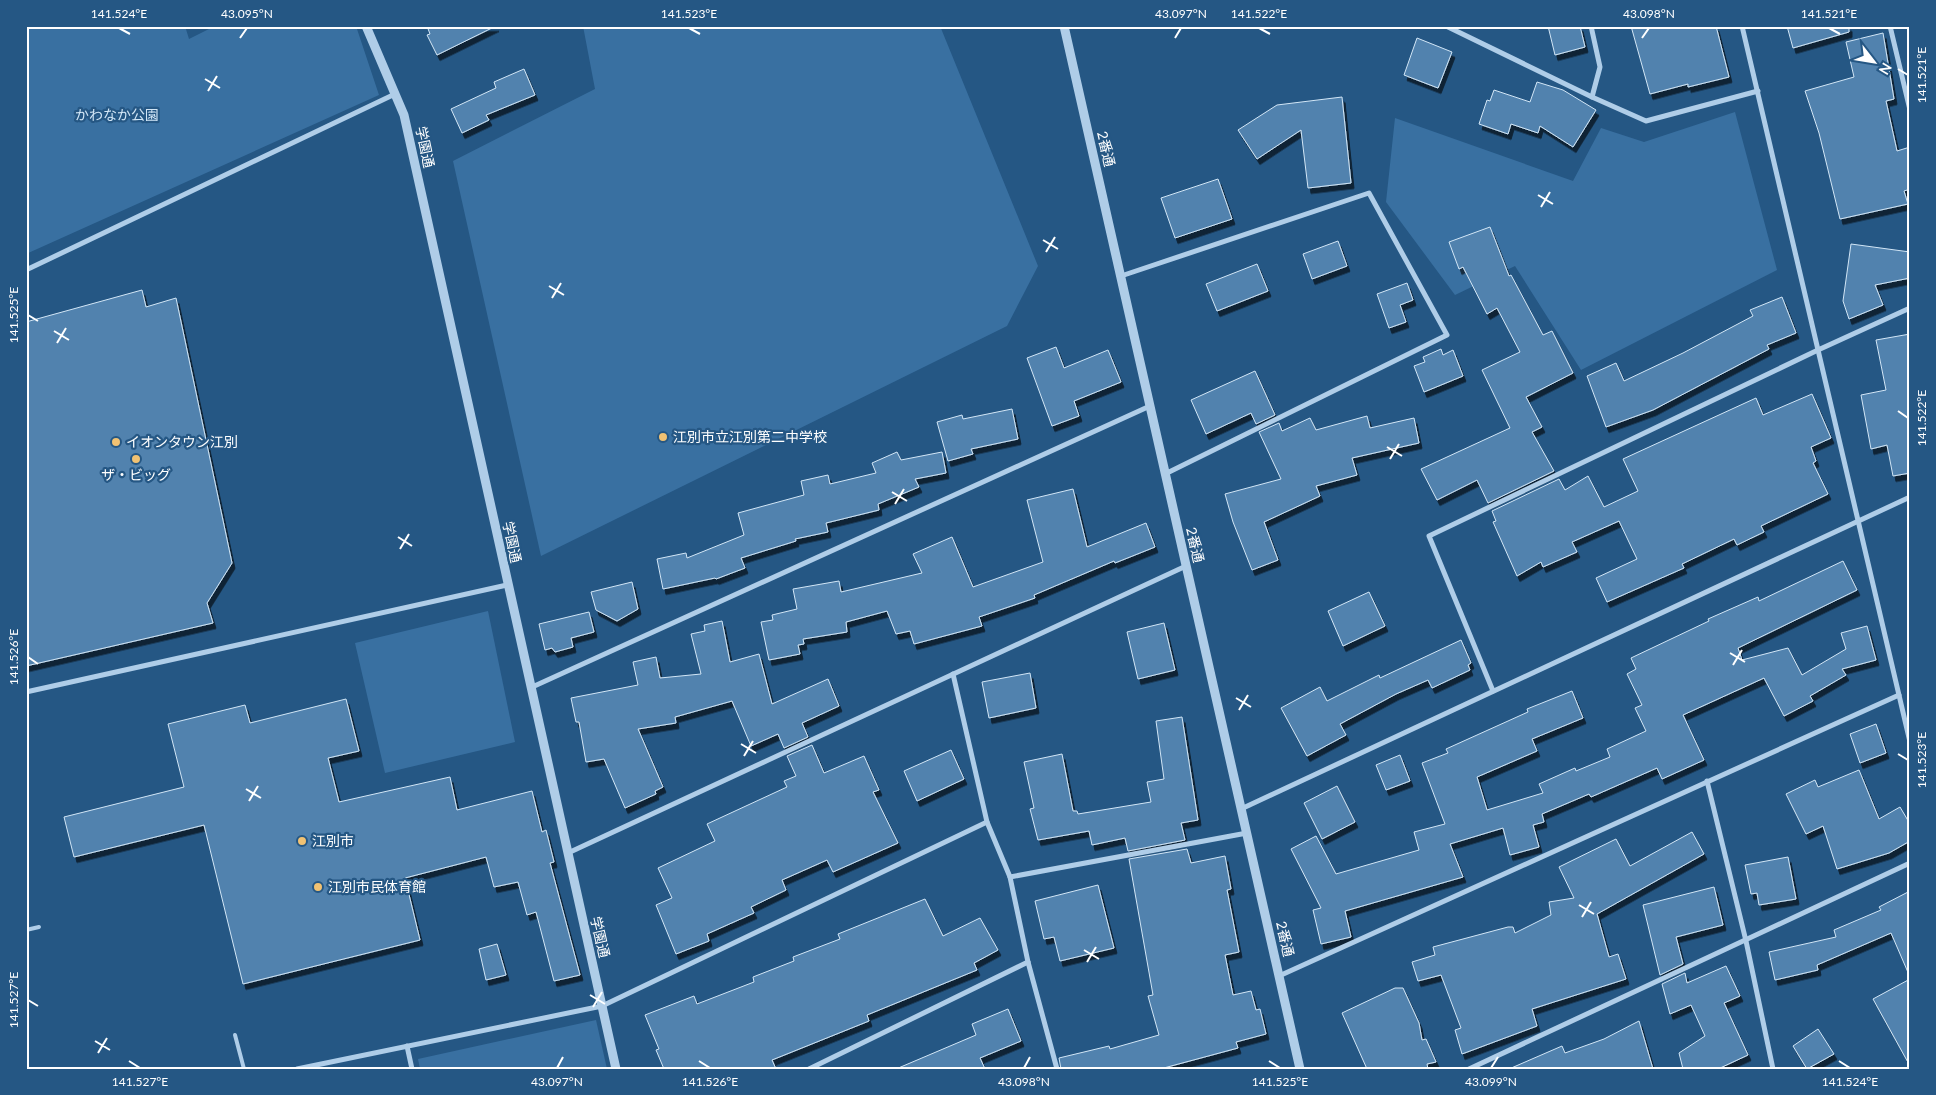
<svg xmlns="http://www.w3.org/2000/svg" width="1936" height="1095" font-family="Lato,'Noto Sans JP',sans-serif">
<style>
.green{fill:#3970a1}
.building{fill:#5182ae;stroke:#d2e6f6;filter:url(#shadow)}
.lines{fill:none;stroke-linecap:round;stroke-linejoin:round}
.service{stroke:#afcde8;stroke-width:4}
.minor{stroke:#afcde8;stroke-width:5}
.tertiary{stroke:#afcde8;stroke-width:9}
.ticks{fill:none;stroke:#fff;stroke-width:2}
.poi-dot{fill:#f1c273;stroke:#255784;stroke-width:2}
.labels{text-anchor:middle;stroke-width:4.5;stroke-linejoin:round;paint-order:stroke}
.park-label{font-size:14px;fill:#d2e6f6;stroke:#255784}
.street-label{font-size:14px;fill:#fff;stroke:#255784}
.poi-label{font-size:14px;fill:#fff;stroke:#255784;text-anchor:start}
.neatline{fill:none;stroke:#fff;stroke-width:2}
.ticks-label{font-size:12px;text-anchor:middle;fill:#fff}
</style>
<defs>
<filter id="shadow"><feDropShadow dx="3" dy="5.5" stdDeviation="0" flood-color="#0009"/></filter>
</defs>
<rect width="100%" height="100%" fill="#255784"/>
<g class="green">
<path d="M26,26H185L189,39L215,26H356L379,95L26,254Z"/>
<path d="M583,26H940L1038,266L1007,326L541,556L453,161L595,89Z"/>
<path d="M1735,112L1777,270L1581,370L1515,266L1455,295L1386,202L1395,118L1573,181L1601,128L1644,142Z"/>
<path d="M488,611L515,742L385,773L355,643Z"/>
<path d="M596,1020L607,1069H420L418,1059Z"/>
</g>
<g class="building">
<path d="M427,26H496L437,55L427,35L430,34Z"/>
<path d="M1548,26H1580L1585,47L1555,55Z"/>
<path d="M1631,26H1716L1729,77L1688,87V84L1650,94Z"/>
<path d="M1787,26H1849V32L1793,48Z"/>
<path d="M1883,33L1894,99L1886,101L1897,151L1910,147V189L1904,191L1908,204L1840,219L1819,133L1805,91L1854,77L1846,42Z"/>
<path d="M1417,38L1452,52L1438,88L1404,75Z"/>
<path d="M524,69L535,95L486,115L489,120L462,133L451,109L496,88L494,82Z"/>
<path d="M1537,82L1563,90L1596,110L1573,147L1540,126L1538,133L1511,124L1508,134L1479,124L1487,100L1490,101L1494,90L1530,102Z"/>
<path d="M1342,97L1351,183L1308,188L1301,130L1257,159L1238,130L1277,105Z"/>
<path d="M1218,179L1232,219L1175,238L1161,198Z"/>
<path d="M1490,227L1509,276L1511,275L1543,335L1552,331L1573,373L1526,397L1542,427L1532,432L1554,471L1488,503L1477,480L1437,500L1421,469L1510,428L1482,370L1520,352L1497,308L1487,314L1463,267L1459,269L1449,242Z"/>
<path d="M1338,241L1347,266L1312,279L1303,254Z"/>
<path d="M1851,244L1910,252V278L1875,285L1883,305L1849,319L1843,301Z"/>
<path d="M1257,264L1268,291L1217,311L1206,284Z"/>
<path d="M1407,283L1413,300L1400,305L1406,322L1389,328L1377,294Z"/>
<path d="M142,290L146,307L176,298L232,563L207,603L213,623L26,666V322Z"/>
<path d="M1782,297L1796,333L1767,345L1769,349L1653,410L1606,427L1587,376L1616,363L1624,381L1683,353L1753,316L1750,310Z"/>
<path d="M1910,334V473L1893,476L1887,445L1871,449L1861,395L1886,390L1876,340Z"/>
<path d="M1056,347L1064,368L1108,350L1121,382L1074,401L1079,416L1052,426L1027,358Z"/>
<path d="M1441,349L1443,355L1453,350L1463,376L1424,392L1414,366L1425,362L1423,357Z"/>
<path d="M1255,371L1275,415L1256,424L1251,413L1206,434L1191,400Z"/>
<path d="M1812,394L1831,438L1811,447L1816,461L1813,463L1828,494L1761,526L1764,532L1737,545L1734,539L1682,564L1684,568L1607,602L1596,578L1637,559L1619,521L1572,542L1577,552L1543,567L1541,562L1517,576L1493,522L1496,521L1492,511L1559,479L1565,490L1588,476L1604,507L1638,491L1623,459L1756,398L1763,415Z"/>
<path d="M1012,409L1018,439L971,449L973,454L948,461L937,422L962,415L963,419Z"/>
<path d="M1367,416L1370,428L1414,418L1419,443L1352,458L1357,475L1316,486L1320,496L1264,522L1278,560L1252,570L1233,522L1225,494L1281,479L1259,432L1279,423L1282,431L1310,418L1316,430Z"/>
<path d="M897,452L901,460L942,452L946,473L915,479L919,487L878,504L879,510L826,523L828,532L795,539L796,541L741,558L745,568L716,579L715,578L663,589L657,559L686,553L687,558L744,535L738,513L804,495L801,481L828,475L830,484L876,473L872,463Z"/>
<path d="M1073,489L1087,547L1146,523L1155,547L1115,563L1114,561L1034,595L1035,598L979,617L982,626L914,644L910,631L896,634L887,611L846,622L847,632L803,639L804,644L798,645L800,654L769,660L761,622L773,620L772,615L797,609L793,589L839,581L841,592L922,573L913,554L952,537L973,587L1043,562L1027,500Z"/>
<path d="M1843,561L1857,590L1738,648L1742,660L1788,648L1802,675L1846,649L1841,633L1867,626L1876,660L1842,669L1846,675L1810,696L1813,701L1784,716L1764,678L1683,715L1704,760L1662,779L1657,768L1591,797L1589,794L1542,814L1544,822L1533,825L1539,847L1510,855L1503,828L1450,844L1463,877L1345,911L1351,937L1321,944L1313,910L1321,908L1291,849L1316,836L1336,874L1419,850L1414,832L1445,824L1422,763L1448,753L1446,749L1528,712L1527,709L1572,691L1583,718L1532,739L1537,751L1477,777L1487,810L1543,793L1539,784L1575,768L1576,771L1610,757L1607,749L1646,731L1635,708L1642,705L1627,674L1636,669L1631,658L1709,621L1708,619L1758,597L1759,601Z"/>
<path d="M632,582L638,609L617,621L596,610L591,592Z"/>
<path d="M1369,592L1385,626L1343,646L1328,611Z"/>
<path d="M589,612L594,632L571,638L573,647L555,652L552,648L545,650L539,624Z"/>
<path d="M722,621L730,662L759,654L772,704L828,679L839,706L802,723L808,737L784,748L778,734L751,746L732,701L675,717L676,723L638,729L663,787L655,791L656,794L625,808L604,759L586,762L579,722H576L571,698L638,685L633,662L656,657L660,678L701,674L691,634L705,631L704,625Z"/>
<path d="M1164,623L1175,670L1138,679L1127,632Z"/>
<path d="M1461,640L1471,663L1468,665L1470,670L1432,688L1428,680L1396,694L1340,724L1346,735L1307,756L1281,708L1320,687L1327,701L1379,675L1380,678Z"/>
<path d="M1030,673L1036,708L989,718L982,682Z"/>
<path d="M346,699L359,751L328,758L339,802L450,777L457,810L532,791L542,832L546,830L554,862L550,863L580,975L554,981L536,912L527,915L518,882L494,887L486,857L405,878L420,940L243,984L204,825L74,857L64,817L184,787L168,724L245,705L250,723Z"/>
<path d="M1182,717L1198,820L1181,823L1185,840L1128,851L1125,838L1092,845L1089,831L1038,840L1030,809L1034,808L1024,762L1062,754L1073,811H1077L1078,814L1151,802L1147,782L1164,779L1156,721Z"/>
<path d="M1876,724L1886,753L1860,763L1850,734Z"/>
<path d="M812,745L824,773L864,756L879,790L873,792L898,843L833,872L827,860L782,880L786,890L751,907L754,913L707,934L709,941L676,954L656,905L672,898L658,868L715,841L707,824L787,787L784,781L796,776L787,756Z"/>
<path d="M951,750L964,779L917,801L904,771Z"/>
<path d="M1400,755L1410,781L1386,790L1376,765Z"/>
<path d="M1859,770L1879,819L1900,807L1910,824V841L1889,853L1837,869L1823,826L1806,834L1786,794L1815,780L1818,787Z"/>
<path d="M1337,786L1355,822L1322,839L1304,803Z"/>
<path d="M1692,832L1704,854L1597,914L1609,957L1618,954L1626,979L1532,1009L1537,1026L1462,1054L1455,1030L1461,1028L1441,975L1418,981L1412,962L1435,955L1433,947L1508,927H1513L1515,933L1551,915L1549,902L1574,898L1559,867L1616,839L1630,866Z"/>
<path d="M1187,849L1191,863L1225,856L1231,889L1227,890L1239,952L1225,955L1233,995L1251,991L1256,1010L1260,1009L1266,1034L1236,1042L1238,1048L1160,1069H1061L1059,1058L1109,1046L1110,1049L1159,1035L1148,996L1153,995L1129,859Z"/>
<path d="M1788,857L1796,899L1759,905L1757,893L1751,894L1745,865Z"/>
<path d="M1098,885L1114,948L1060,961L1054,937L1044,939L1035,901Z"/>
<path d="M1714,887L1723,925L1676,937L1683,964L1660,975L1643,905Z"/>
<path d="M1910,891V977L1891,933L1817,965L1818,970L1775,980L1769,952L1836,937L1834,930L1881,910L1879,907Z"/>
<path d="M925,899L943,936L980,918L998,950L974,963L977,970L867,1015L869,1021L772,1060L776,1069H664L656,1050L659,1049L645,1015L694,996L697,1004L754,982L753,977L794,961L793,957L840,939L838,934Z"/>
<path d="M497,944L506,975L486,980L479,949Z"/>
<path d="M1726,966L1740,996L1724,1003L1748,1055L1718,1069H1683L1679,1053L1705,1036L1691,1005L1670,1014L1662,984L1685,973L1687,983Z"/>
<path d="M1910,979V1066L1873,999Z"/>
<path d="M1395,988H1403L1419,1023L1422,1040L1426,1039L1436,1062L1427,1064L1428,1069H1367L1342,1013Z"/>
<path d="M1008,1009L1021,1041L980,1058L985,1069H896L976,1035L972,1024Z"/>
<path d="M1639,1021L1653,1069H1509L1562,1046L1565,1053L1604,1039Z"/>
<path d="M1818,1029L1834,1054L1807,1069L1793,1046Z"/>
</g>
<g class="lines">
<g class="service">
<path d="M26,930L39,927"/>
<path d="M235,1035L244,1069"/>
</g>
<g class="minor">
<path d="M1446,26L1592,97L1646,121L1758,91"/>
<path d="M1591,26L1600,67L1592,97"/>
<path d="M1742,26L1910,742"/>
<path d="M1890,26L1910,110"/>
<path d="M26,270L395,94"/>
<path d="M1121,276L1369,193L1447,335L1165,474"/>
<path d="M953,674L987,822L1010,877L1028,962L1057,1069"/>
<path d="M530,688L1150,406"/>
<path d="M1493,691L1429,536L1818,350L1910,308"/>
<path d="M26,692L507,585"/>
<path d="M1707,781L1746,941L1773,1069"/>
<path d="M1241,809L1910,497"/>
<path d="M568,853L1186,566"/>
<path d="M1010,877L1247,833"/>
<path d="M1279,976L1899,695"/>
<path d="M407,1046L412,1069"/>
<path d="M297,1069L602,1006L987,822"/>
<path d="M809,1069L1028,962"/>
<path d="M1469,1069L1910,863"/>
</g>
<g class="tertiary">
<path d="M366,26L404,115L616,1069"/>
<path d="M1064,26L1300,1069"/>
</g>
</g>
<path class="ticks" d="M119,28L130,34M689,28L700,34M1259,28L1270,34M1829,28L1840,34M240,38L247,28M1175,38L1181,28M1642,38L1649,28M1898,69L1908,75M205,79L220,88M208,91L217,76M1538,195L1553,204M1541,207L1550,192M1043,240L1058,249M1046,252L1055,237M549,286L564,295M552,298L561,283M28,315L38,321M54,331L69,340M57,343L66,328M1898,411L1908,418M1387,447L1402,456M1390,459L1399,444M892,492L907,501M895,504L904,489M398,537L412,546M400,549L409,534M1730,653L1745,662M28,657L38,664M1733,665L1742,650M1236,698L1251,707M1239,710L1248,695M741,744L756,753M1898,754L1908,760M744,756L753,741M246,789L261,798M249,801L258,786M1579,905L1594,914M1582,917L1591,902M1084,950L1099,959M1087,962L1096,947M590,995L605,1004M28,1000L38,1006M593,1007L602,992M95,1041L110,1050M98,1053L107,1038M129,1061L140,1068M699,1061L710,1068M1269,1061L1280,1068M1839,1061L1850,1068M557,1068L563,1057M1024,1068L1030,1057M1491,1068L1498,1057"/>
<g class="poi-dot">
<circle cx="663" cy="437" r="5"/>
<circle cx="116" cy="442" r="5"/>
<circle cx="136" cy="459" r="5"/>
<circle cx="302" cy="841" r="5"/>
<circle cx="318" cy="887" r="5"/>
</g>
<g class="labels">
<g class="park-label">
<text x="117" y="120">かわなか公園</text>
</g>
<g class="street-label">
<text transform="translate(425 147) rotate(78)" y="5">学園通</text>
<text transform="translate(1106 149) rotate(77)" y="5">2番通</text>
<text transform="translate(512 542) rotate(78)" y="5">学園通</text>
<text transform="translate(1195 545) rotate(77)" y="5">2番通</text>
<text transform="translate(600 937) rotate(77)" y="5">学園通</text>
<text transform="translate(1285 939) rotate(77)" y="5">2番通</text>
</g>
<g class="poi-label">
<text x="673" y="442">江別市立江別第二中学校</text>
<text x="126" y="447">イオンタウン江別</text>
<text x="136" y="480" text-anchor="middle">ザ・ビッグ</text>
<text x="312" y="846">江別市</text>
<text x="328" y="892">江別市民体育館</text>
</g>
</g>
<rect width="1936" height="1095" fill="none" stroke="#255784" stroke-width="55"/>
<g transform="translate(1874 62) rotate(121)" stroke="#255784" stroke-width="4" paint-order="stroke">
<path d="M0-4L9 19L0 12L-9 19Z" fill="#ffffff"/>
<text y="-8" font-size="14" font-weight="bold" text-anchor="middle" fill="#ffffff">N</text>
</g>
<rect x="28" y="28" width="1880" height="1040" class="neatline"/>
<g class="ticks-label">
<text x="119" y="18">141.524°E</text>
<text x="247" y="18">43.095°N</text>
<text x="689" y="18">141.523°E</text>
<text x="1181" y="18">43.097°N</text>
<text x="1259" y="18">141.522°E</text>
<text x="1649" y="18">43.098°N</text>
<text x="1829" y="18">141.521°E</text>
<text transform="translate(1922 75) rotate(-90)" y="4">141.521°E</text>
<text transform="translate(14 315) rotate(-90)" y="4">141.525°E</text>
<text transform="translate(1922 418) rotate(-90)" y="4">141.522°E</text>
<text transform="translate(14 657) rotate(-90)" y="4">141.526°E</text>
<text transform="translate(1922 760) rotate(-90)" y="4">141.523°E</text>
<text transform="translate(14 1000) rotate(-90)" y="4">141.527°E</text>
<text x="140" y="1086">141.527°E</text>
<text x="557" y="1086">43.097°N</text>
<text x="710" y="1086">141.526°E</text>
<text x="1024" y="1086">43.098°N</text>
<text x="1280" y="1086">141.525°E</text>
<text x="1491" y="1086">43.099°N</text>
<text x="1850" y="1086">141.524°E</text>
</g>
</svg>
